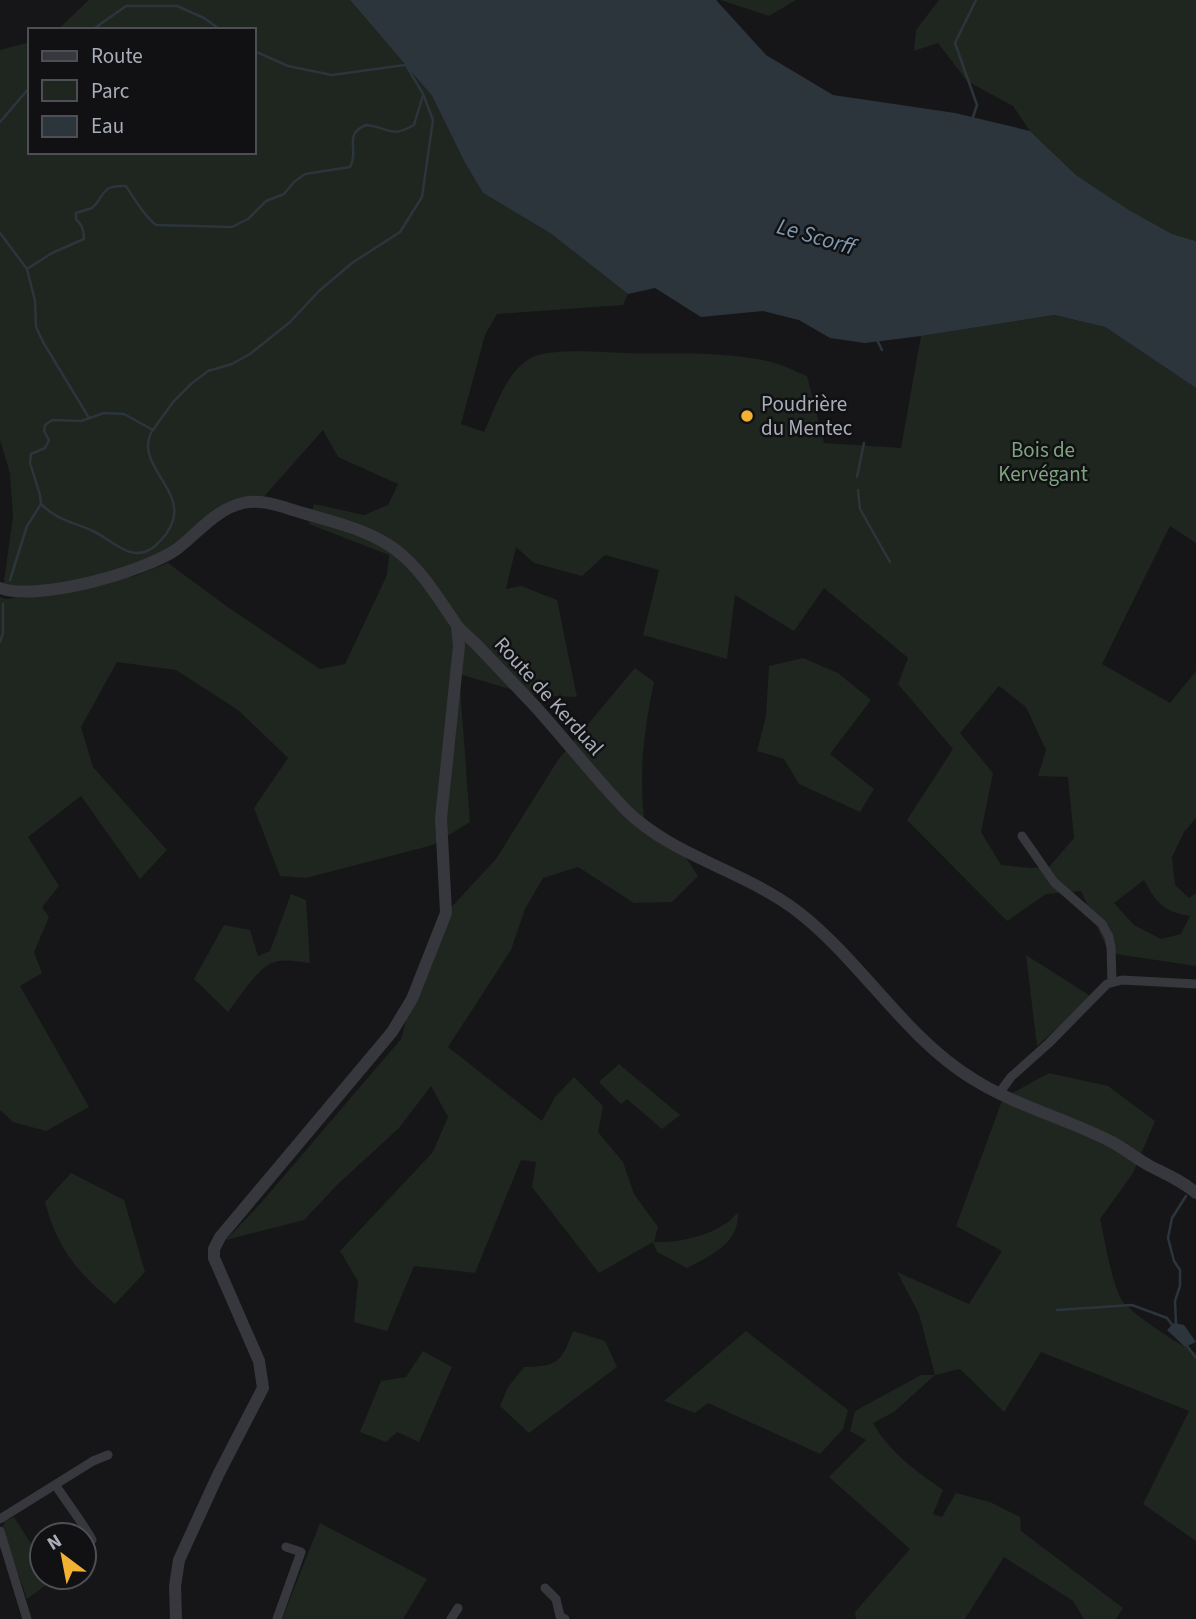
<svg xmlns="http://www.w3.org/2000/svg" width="1196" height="1619" font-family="'Source Sans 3',sans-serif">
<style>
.green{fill:#1e261f;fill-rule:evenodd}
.water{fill:#2c353c}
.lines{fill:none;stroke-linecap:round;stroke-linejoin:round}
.stream{stroke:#2c353c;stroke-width:2.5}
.minor{stroke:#37383d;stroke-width:9}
.tertiary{stroke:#37383d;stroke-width:12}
.poi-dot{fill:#f2b134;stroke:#111113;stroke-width:2.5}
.labels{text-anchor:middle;stroke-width:5;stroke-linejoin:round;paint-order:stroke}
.poi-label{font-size:21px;fill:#a8adb8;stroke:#111113;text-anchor:start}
.park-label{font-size:21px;fill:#7fa381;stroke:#111113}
.street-label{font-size:21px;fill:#a8adb8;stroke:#111113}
.water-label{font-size:23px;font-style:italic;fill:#7f9bb3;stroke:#111113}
</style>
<rect width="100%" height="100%" fill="#161618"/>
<g class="green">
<path d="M89,0H350L432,96L465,163L483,193L550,233L628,294L623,305L497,314L485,335L461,424L484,432C496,407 506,370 533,357C552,348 601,352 623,353C671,354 721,351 767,361C781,364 795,371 807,376L824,443L901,448L921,336L1053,315L1105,327L1196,388V543L1170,526L1102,664L1170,703L1196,671V818L1184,832L1172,857L1175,885L1189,898L1196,893V966L1109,953L1081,891L1046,894L1007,921L907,820L953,749L898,684L908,658L824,588L794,631L735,595L727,659L643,635L659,570L605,555L582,576L534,563L516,547L506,589L521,586L557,600L577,697L531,695L459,674L470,822L433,845L306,878L280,876L254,808L288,758L238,710L176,670L117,662L81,727L93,767L167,850L140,879L81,796L28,837L59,886L42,907L49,917L34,952L42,973L20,986L89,1107L46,1131L13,1122L0,1110V597L6,599L135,576L168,563L229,608L320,669L345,664L387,575L389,555L309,524L314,504L364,515L388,505L398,484L338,457L323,430L260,501L245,502L187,540L99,580L3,589L13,516L10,473L0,440V50L30,42V152H254V30H57ZM999,686L1026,707L1046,750L1038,776L1068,777L1074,838L1049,867L1030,868L1001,865L981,832L993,773L960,733ZM1144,880C1157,903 1162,911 1190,916L1181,934L1161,939L1134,925L1114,903Z"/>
<path d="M720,0H796L769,16Z"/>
<path d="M939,0H1196V241L1172,234L1129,210L1076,175L1030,131L1013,106L967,81L938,43L914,51L916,30Z"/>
<path d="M803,658L838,673L871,700L830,754L874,789L860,812L799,784L784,759L757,751L766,716L769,666Z"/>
<path d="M635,668L654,682C644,731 639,768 644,818L685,856L698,876L672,902L634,903L578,867L543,878L525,909L511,950L448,1047L542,1121L555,1097L574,1077L603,1106L598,1132L623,1162L634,1194L658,1227L654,1242C678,1243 705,1237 725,1224C731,1221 733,1216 738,1213C739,1244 710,1256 687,1268L657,1252L653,1242L599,1273L532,1187L536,1162L521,1160L475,1273L414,1266L387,1331L354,1322L358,1281L340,1251L433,1152L448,1117L431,1086L399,1128L338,1184L304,1220L226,1240L260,1204L401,1039L412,999L446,913L496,859L558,760Z"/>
<path d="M291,894L306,900L310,963C298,962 284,958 272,963C257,969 238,999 228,1012L194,979L224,925L250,930L258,956L270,951Z"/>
<path d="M1026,955L1092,997L1037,1046Z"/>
<path d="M619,1064L680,1115L662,1129L627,1099L621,1104L599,1082Z"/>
<path d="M1049,1073L1108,1086L1155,1121L1133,1173L1100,1219C1104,1237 1113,1291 1124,1303C1137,1317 1178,1344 1196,1353V1541L1143,1504L1189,1411L1041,1352L1004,1412L960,1369L935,1375L894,1412L873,1423C890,1453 915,1470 943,1490L933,1514L942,1517L956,1493L990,1502L1020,1517L1021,1531L1123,1608L1116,1619H1084L1073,1601L1004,1557L965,1619H856L855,1612L910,1549L829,1477L866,1440L850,1431L855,1411L921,1375H935L919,1314L897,1272L969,1304L1002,1251L956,1226L1003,1098Z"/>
<path d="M71,1173L124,1200L145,1272L115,1304C78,1272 58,1251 45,1202Z"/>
<path d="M573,1331L605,1341L617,1367L529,1433L500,1406L508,1387L524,1367C558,1366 561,1363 573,1331Z"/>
<path d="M746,1331L848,1410L843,1429L820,1454L708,1403L695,1413L664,1401Z"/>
<path d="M423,1351L452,1367L419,1442L397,1432L386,1442L360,1432L381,1381L406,1377Z"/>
<path d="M14,1517L42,1561V1577H52L54,1579L27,1599L2,1528L5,1521Z"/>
<path d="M320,1523L427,1579L403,1619H282Z"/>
</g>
<g class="water">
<path d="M350,0H716L766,55L833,95L955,113L1030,131L1076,175L1129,210L1172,234L1196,241V388L1105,327L1054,315L921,336L865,343L830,338L799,320L763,311L701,317L655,288L628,294L550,233L483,193L465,163L432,96Z"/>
<path d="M1174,1323L1184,1325L1196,1342L1185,1347L1167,1330Z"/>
</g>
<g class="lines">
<g class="stream">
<path d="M92,30L126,6H177L204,18L221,30"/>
<path d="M254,51L288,66L332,75L405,65"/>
<path d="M972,120L977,105L955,43L976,0"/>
<path d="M0,122L30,87"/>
<path d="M0,233L27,269L35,301L36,327L43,342L89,418"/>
<path d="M27,269L52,253L84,239C84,230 82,225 76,219V213L92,208C106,195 100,185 126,186C135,200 144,215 156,225L232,227L248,219L266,201L284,194L294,182L305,174L350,167C360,149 342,135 366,125C389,127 390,139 414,125L423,95"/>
<path d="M877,340L882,350"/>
<path d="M857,477L864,443"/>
<path d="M858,490L860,509L890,562"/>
<path d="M41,504C57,520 73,522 93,531C114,541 132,565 155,546C163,539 170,531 173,520C183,488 134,463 152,431"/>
<path d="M10,580L27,526L41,504L40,495L30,463L31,454L45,448L49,440L44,431L45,425L52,420L81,421L104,413L124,414L153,430L173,402L191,384L208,371L232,364L250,354L290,322L319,291L352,263L400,232L422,197L433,120L423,94L406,65"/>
<path d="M0,642L3,633V604"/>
<path d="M1057,1310L1132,1305L1167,1318L1173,1326"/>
<path d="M1176,1324L1175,1301L1180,1286V1270L1174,1261L1168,1238L1172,1218L1186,1196"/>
<path d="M1187,1346L1196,1358"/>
</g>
<g class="minor">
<path d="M1022,836L1054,882L1102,924L1109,937L1111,947L1112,982"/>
<path d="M1000,1092L1011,1077L1049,1043L1107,984L1122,980L1196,984"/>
<path d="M56,1486C62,1495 91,1535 92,1540L84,1546"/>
<path d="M0,1519L93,1461L108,1455"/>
<path d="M0,1531L27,1619"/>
<path d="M545,1588L556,1599L560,1616L565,1619"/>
<path d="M277,1619L301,1552L286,1547"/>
<path d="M451,1619L458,1608"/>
</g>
<g class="tertiary">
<path d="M0,588C37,602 144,572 177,549C198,533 216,509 243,503C259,499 277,505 293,510C328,521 367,528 396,550C422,570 438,598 456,624C462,632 470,638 477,645C496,665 514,684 533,704C565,739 593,776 626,810C672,856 745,871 797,911C861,960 904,1037 973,1079C1012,1104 1066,1119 1108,1140C1123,1147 1136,1159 1152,1167C1168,1175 1182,1181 1196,1193"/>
<path d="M176,1619L175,1586L179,1560L218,1475L263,1388L259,1361L214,1258V1249L220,1237L392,1032L412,999L446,913L441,818L459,646L457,626"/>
</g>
</g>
<circle class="poi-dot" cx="747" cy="416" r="7"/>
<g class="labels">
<g class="poi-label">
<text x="761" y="411">Poudrière<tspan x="761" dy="24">du Mentec</tspan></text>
</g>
<g class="park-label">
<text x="1043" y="457">Bois de<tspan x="1043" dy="24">Kervégant</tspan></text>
</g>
<g class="street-label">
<text transform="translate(549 696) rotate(48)" y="7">Route de Kerdual</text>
</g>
<g class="water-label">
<text transform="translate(816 236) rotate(16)" y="8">Le Scorff</text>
</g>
</g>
<rect x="28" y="28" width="228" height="126" fill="#111113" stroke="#4d4f55" stroke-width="2"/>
<rect x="42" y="51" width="35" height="10" fill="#37383d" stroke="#4d4f55" stroke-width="2"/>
<text x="91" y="63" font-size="21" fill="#a8adb8">Route</text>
<rect x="42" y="80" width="35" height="21" fill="#1e261f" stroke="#4d4f55" stroke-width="2"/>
<text x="91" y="98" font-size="21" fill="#a8adb8">Parc</text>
<rect x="42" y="116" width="35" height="21" fill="#2c353c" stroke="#4d4f55" stroke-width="2"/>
<text x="91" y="133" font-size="21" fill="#a8adb8">Eau</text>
<g transform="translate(63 1556) rotate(328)"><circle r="33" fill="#111113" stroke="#4d4f55" stroke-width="2"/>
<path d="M0-5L12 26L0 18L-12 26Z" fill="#f2b134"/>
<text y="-10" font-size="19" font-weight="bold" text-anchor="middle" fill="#a8adb8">N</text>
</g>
</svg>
